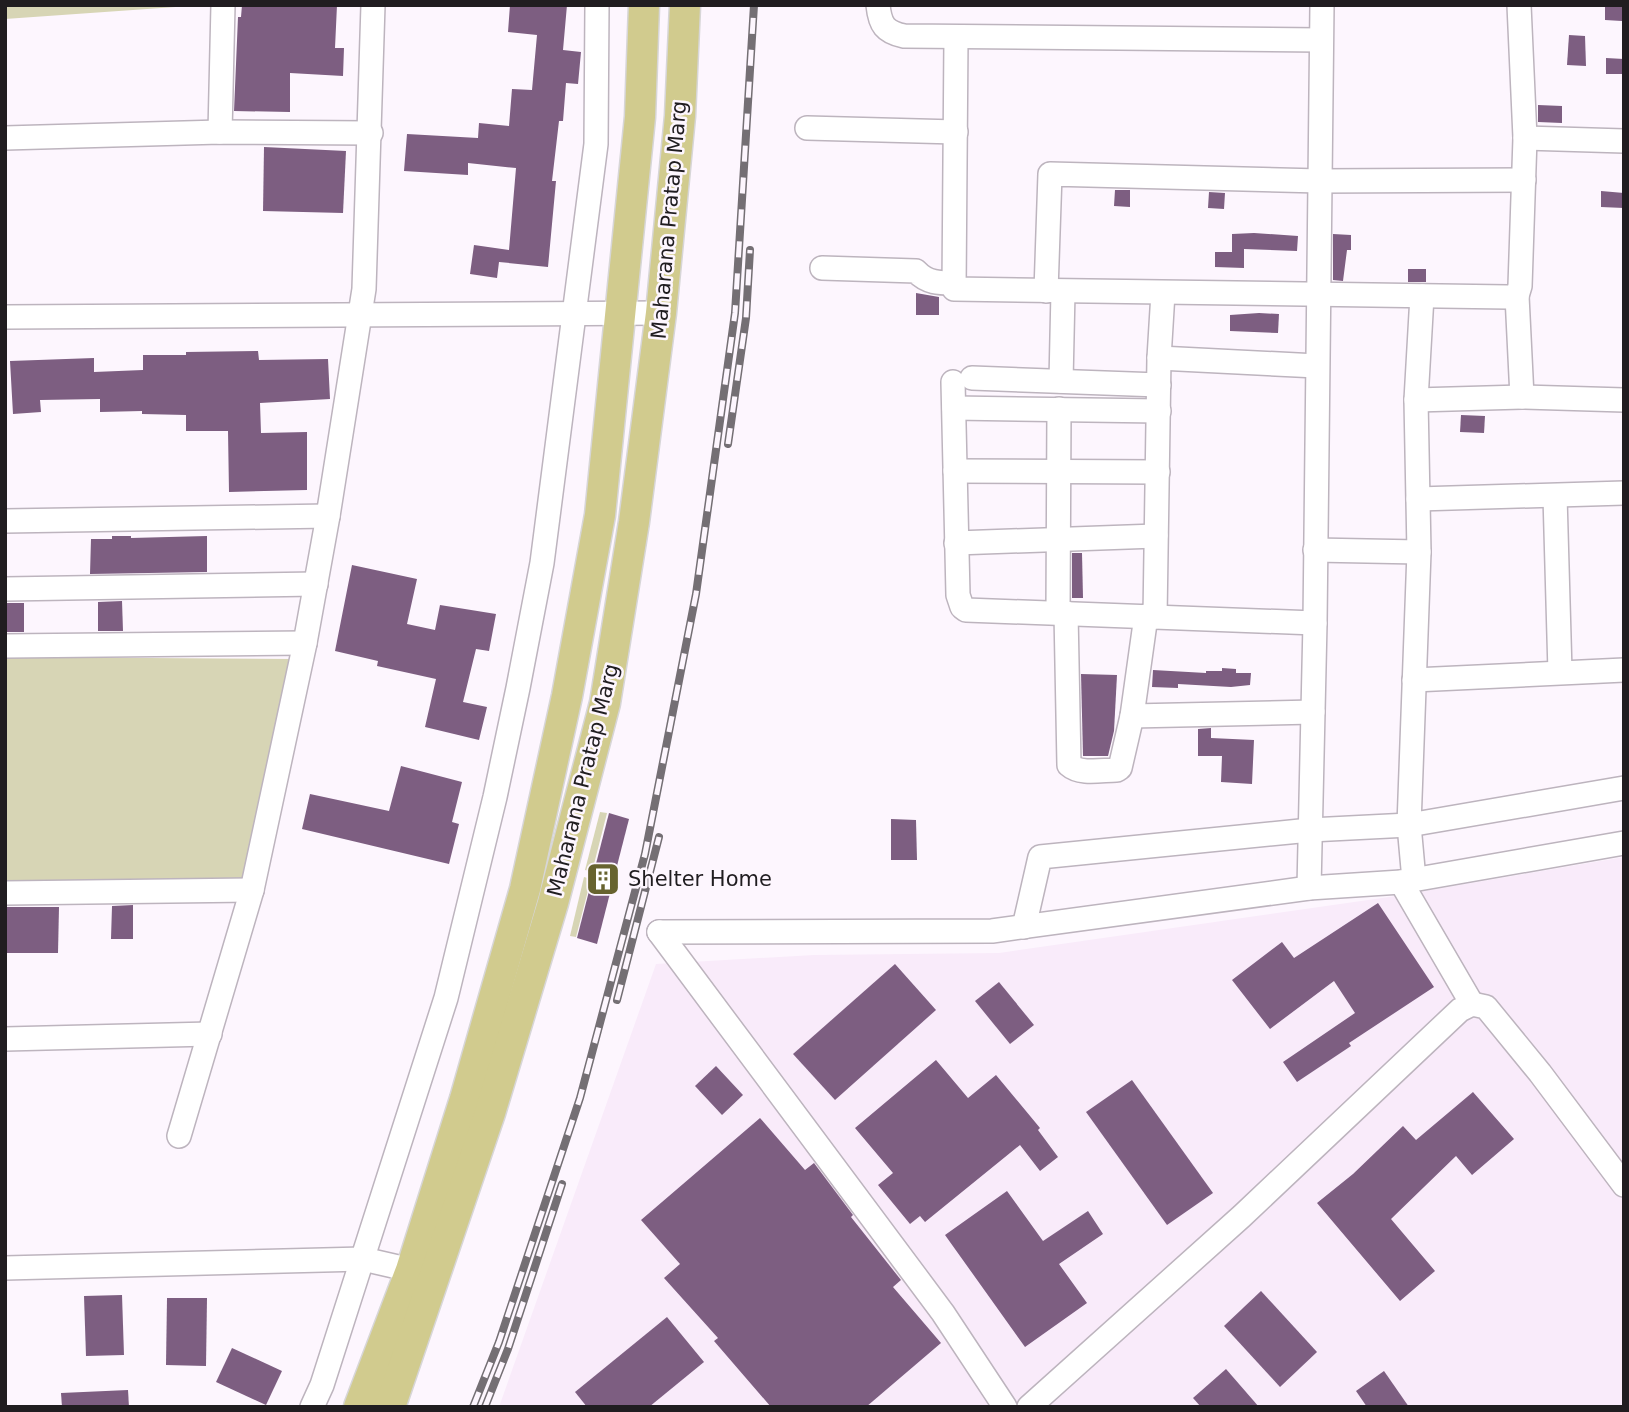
<svg xmlns="http://www.w3.org/2000/svg" width="1629" height="1412" font-family="'DejaVu Sans',sans-serif">
<style>
.built{fill:#f9ebfa}
.green{fill:#d7d5b5}
.building{fill:#7d5e81}
.lines{fill:none;stroke-linecap:round;stroke-linejoin:round}
.minor-casing{stroke:#bdb4be;stroke-width:26}
.major-casing{stroke:#d7d6d7;stroke-width:33}
.minor{stroke:#fff;stroke-width:23}
.major{stroke:#d1cb8e;stroke-width:30}
.rail-casing{stroke:#746f74;stroke-width:8}
.rail{stroke:#fdf6fe;stroke-width:5;stroke-dasharray:16;stroke-linecap:butt}
.labels{text-anchor:middle;stroke-width:5;stroke-linejoin:round;paint-order:stroke}
.street-label{font-size:21px;fill:#201d20;stroke:#fdf6fe}
.poi-label{font-size:21px;fill:#201d20;stroke:#fdf6fe;text-anchor:start}
</style>
<rect width="100%" height="100%" fill="#fdf6fe"/>
<path class="built" d="M1624,857V1407H499L656,964L814,955L999,953L1389,897Z"/>
<g class="green">
<path d="M5,5H204L5,19Z"/>
<path d="M5,657L294,659L242,885L6,886Z"/>
<path d="M600,812L607,813L592,872L585,870Z"/>
<path d="M584,877L591,879L576,937L570,936Z"/>
</g>
<g class="building">
<path d="M242,5H337L335,48H344L343,76L290,73V112L234,111L238,17H241Z"/>
<path d="M510,5H567L563,50L581,52L578,84L566,83L563,121H559L552,181H556L548,267L499,262L497,278L470,274L474,245L509,250L516,168L468,163V175L404,171L407,134L478,138L479,123L509,126L512,89L532,90L537,35L508,32Z"/>
<path d="M1605,5H1622V21L1605,20Z"/>
<path d="M1569,35L1585,36L1586,66L1567,65Z"/>
<path d="M1606,58L1624,59V74H1606Z"/>
<path d="M1538,105L1562,106V123L1538,122Z"/>
<path d="M264,147L346,151L343,213L263,211Z"/>
<path d="M1115,190H1130V207L1114,206Z"/>
<path d="M1601,191L1624,193V208L1601,207Z"/>
<path d="M1209,192L1225,193L1224,209L1208,208Z"/>
<path d="M1254,233L1298,236L1297,251L1244,249V268L1215,267V252H1232V234Z"/>
<path d="M1333,234L1351,235V250H1347L1343,281L1333,280Z"/>
<rect x="1408" y="269" width="18" height="13"/>
<path d="M916,293L939,297V315H916Z"/>
<path d="M1259,313L1279,314L1278,333L1230,331V315Z"/>
<path d="M258,351L259,360L328,359L330,399L260,403L261,433L307,432V490L229,492L228,431H186V415L142,414V411L100,412V399L40,400L41,412L13,414L10,361L94,358V372L143,370V355H186V352Z"/>
<path d="M1461,415L1485,416L1484,433L1460,432Z"/>
<path d="M112,536H131V538L207,536V572L90,574L91,539H112Z"/>
<path d="M1072,553H1082L1083,598H1072Z"/>
<path d="M352,565L417,579L407,624L435,630L440,605L496,614L489,651L476,649L463,702L487,707L479,740L425,727L436,679L377,666L378,661L335,651Z"/>
<path d="M122,601L123,631H98V602Z"/>
<rect x="5" y="603" width="19" height="29"/>
<path d="M1222,668L1236,669V673H1251L1250,685L1231,687L1178,684V688L1152,687L1153,670L1206,673V671H1222Z"/>
<path d="M1081,674L1117,675L1114,731L1108,756H1083Z"/>
<path d="M1211,728V738L1254,740L1252,784L1221,782L1222,756H1198V729Z"/>
<path d="M401,766L462,782L452,822L459,824L449,864L302,829L310,794L389,811Z"/>
<path d="M609,813L629,819L597,944L577,938Z"/>
<path d="M891,819L916,820L917,860H891Z"/>
<path d="M1378,903L1434,987L1349,1043L1351,1046L1297,1082L1283,1062L1355,1013L1334,981L1270,1029L1232,980L1282,942L1294,958Z"/>
<path d="M133,905V939H111L112,906Z"/>
<path d="M5,907H59L58,953H5Z"/>
<path d="M895,964L936,1010L835,1100L793,1054Z"/>
<path d="M999,982L1034,1025L1010,1044L975,1001Z"/>
<path d="M936,1060L968,1098L996,1075L1040,1128L1038,1130L1058,1157L1040,1171L1020,1145L925,1222L920,1216L910,1224L878,1185L893,1173L855,1128Z"/>
<path d="M716,1066L743,1095L722,1115L695,1086Z"/>
<path d="M1132,1080L1213,1193L1167,1225L1086,1112Z"/>
<path d="M1473,1092L1514,1139L1472,1175L1456,1156L1391,1219L1435,1271L1400,1301L1317,1203L1353,1174L1403,1126L1416,1140Z"/>
<path d="M760,1118L805,1170L814,1163L853,1215L851,1217L901,1280L893,1287L941,1343L866,1407H771L714,1341L718,1338L664,1278L680,1264L641,1220Z"/>
<path d="M1007,1191L1043,1241L1088,1211L1103,1234L1059,1264L1087,1303L1025,1347L945,1235Z"/>
<path d="M1261,1291L1317,1352L1280,1387L1224,1326Z"/>
<path d="M122,1295L124,1355L86,1356L84,1296Z"/>
<path d="M167,1298H207L206,1366L166,1365Z"/>
<path d="M667,1317L704,1362L649,1407H587L575,1392Z"/>
<path d="M232,1348L282,1371L266,1405L216,1382Z"/>
<path d="M1226,1369L1259,1407H1201L1193,1398Z"/>
<path d="M1384,1371L1409,1407H1367L1356,1391Z"/>
<path d="M128,1390L129,1407H62L61,1393Z"/>
</g>
<g class="lines">
<g class="minor-casing">
<g id="minor">
<path d="M878,5C880,25 885,32 904,36L1321,40"/>
<path d="M956,38L954,289L1508,297L1517,296L1520,286L1525,138L1519,5"/>
<path d="M807,128L956,132"/>
<path d="M220,132L223,5"/>
<path d="M5,138L220,132L371,133"/>
<path d="M1525,138L1624,141"/>
<path d="M822,268L916,271C927,283 939,283 954,283"/>
<path d="M1046,291L1050,174L1320,181L1524,180"/>
<path d="M1517,296L1522,397"/>
<path d="M5,317L661,313"/>
<path d="M1159,358L1317,366"/>
<path d="M972,378L1159,385"/>
<path d="M1061,381L1063,292"/>
<path d="M953,382L958,595L962,607L966,610L1315,623"/>
<path d="M1416,400L1522,397L1624,400"/>
<path d="M954,408L1159,411"/>
<path d="M955,471L1158,472"/>
<path d="M1555,496L1560,672"/>
<path d="M1418,499L1624,493"/>
<path d="M5,521L328,516"/>
<path d="M956,543L1156,536"/>
<path d="M1315,550L1419,552"/>
<path d="M5,589L316,584"/>
<path d="M1058,613L1059,409"/>
<path d="M1066,613L1069,765C1080,775 1102,770 1117,770L1120,768L1132,716"/>
<path d="M1146,616L1132,716L1313,712"/>
<path d="M1155,617L1159,358L1163,293"/>
<path d="M5,646L305,643"/>
<path d="M1414,680L1624,670"/>
<path d="M1414,880L1409,825L1419,552L1416,400L1422,296"/>
<path d="M1401,882L1472,1004"/>
<path d="M1309,888L1315,623L1322,5"/>
<path d="M5,893L252,890"/>
<path d="M1024,927L1040,857L1310,830L1409,825L1624,788"/>
<path d="M659,932L992,931L1309,888L1401,882L1624,843"/>
<path d="M659,932L943,1313L1005,1407"/>
<path d="M5,1039L210,1034"/>
<path d="M179,1136L252,890L305,643L328,516L364,289L373,5"/>
<path d="M5,1268L363,1259L411,1270L426,1277"/>
<path d="M312,1407L322,1385L446,998L495,797L518,688L542,563L596,144L597,5"/>
<path d="M1029,1407L1242,1216L1460,1010L1472,1004L1486,1007L1540,1073L1624,1185"/>
</g>
</g>
<g class="major-casing">
<g id="major">
<path d="M359,1407L411,1270L465,1099L525,889L567,696L600,515L640,117L644,5"/>
<path d="M390,1407L490,1113L553,903L605,703L634,522L661,313L680,116L685,5"/>
</g>
</g>
<use href="#minor" class="minor"/>
<use href="#major" class="major"/>
<g class="rail-casing">
<g id="rail">
<path d="M728,444L746,318L750,250"/>
<path d="M617,1000L659,837"/>
<path d="M473,1407L499,1342L580,1098L645,854L696,594L735,313L754,5"/>
<path d="M485,1407L508,1349L562,1184"/>
</g>
</g>
<use href="#rail" class="rail"/>
</g>
<defs>
<g id="building-square" transform="scale(1.75)"><rect x="-9" y="-9" width="18" height="18" rx="4" fill="#67632f" stroke="#fdf6fe"/><path d="M-4-6H4V6H1V3H-1V6H-4ZM-2.5-4.3h1.7v1.8h-1.7ZM.8-4.3h1.7v1.8H.8ZM-2.5-1h1.7V.8h-1.7ZM.8-1h1.7V.8H.8Z" fill="#fff"/></g>
</defs>
<g fill-rule="evenodd">
<use href="#building-square" x="603" y="879"/>
</g>
<g class="labels">
<g class="street-label">
<text transform="translate(669 220) rotate(-85)" y="7">Maharana Pratap Marg</text>
<text transform="translate(583 780) rotate(-76)" y="7">Maharana Pratap Marg</text>
</g>
<g class="poi-label">
<text x="628" y="886">Shelter Home</text>
</g>
</g>
<rect width="1629" height="1412" fill="none" stroke="#201d20" stroke-width="14"/>
</svg>
